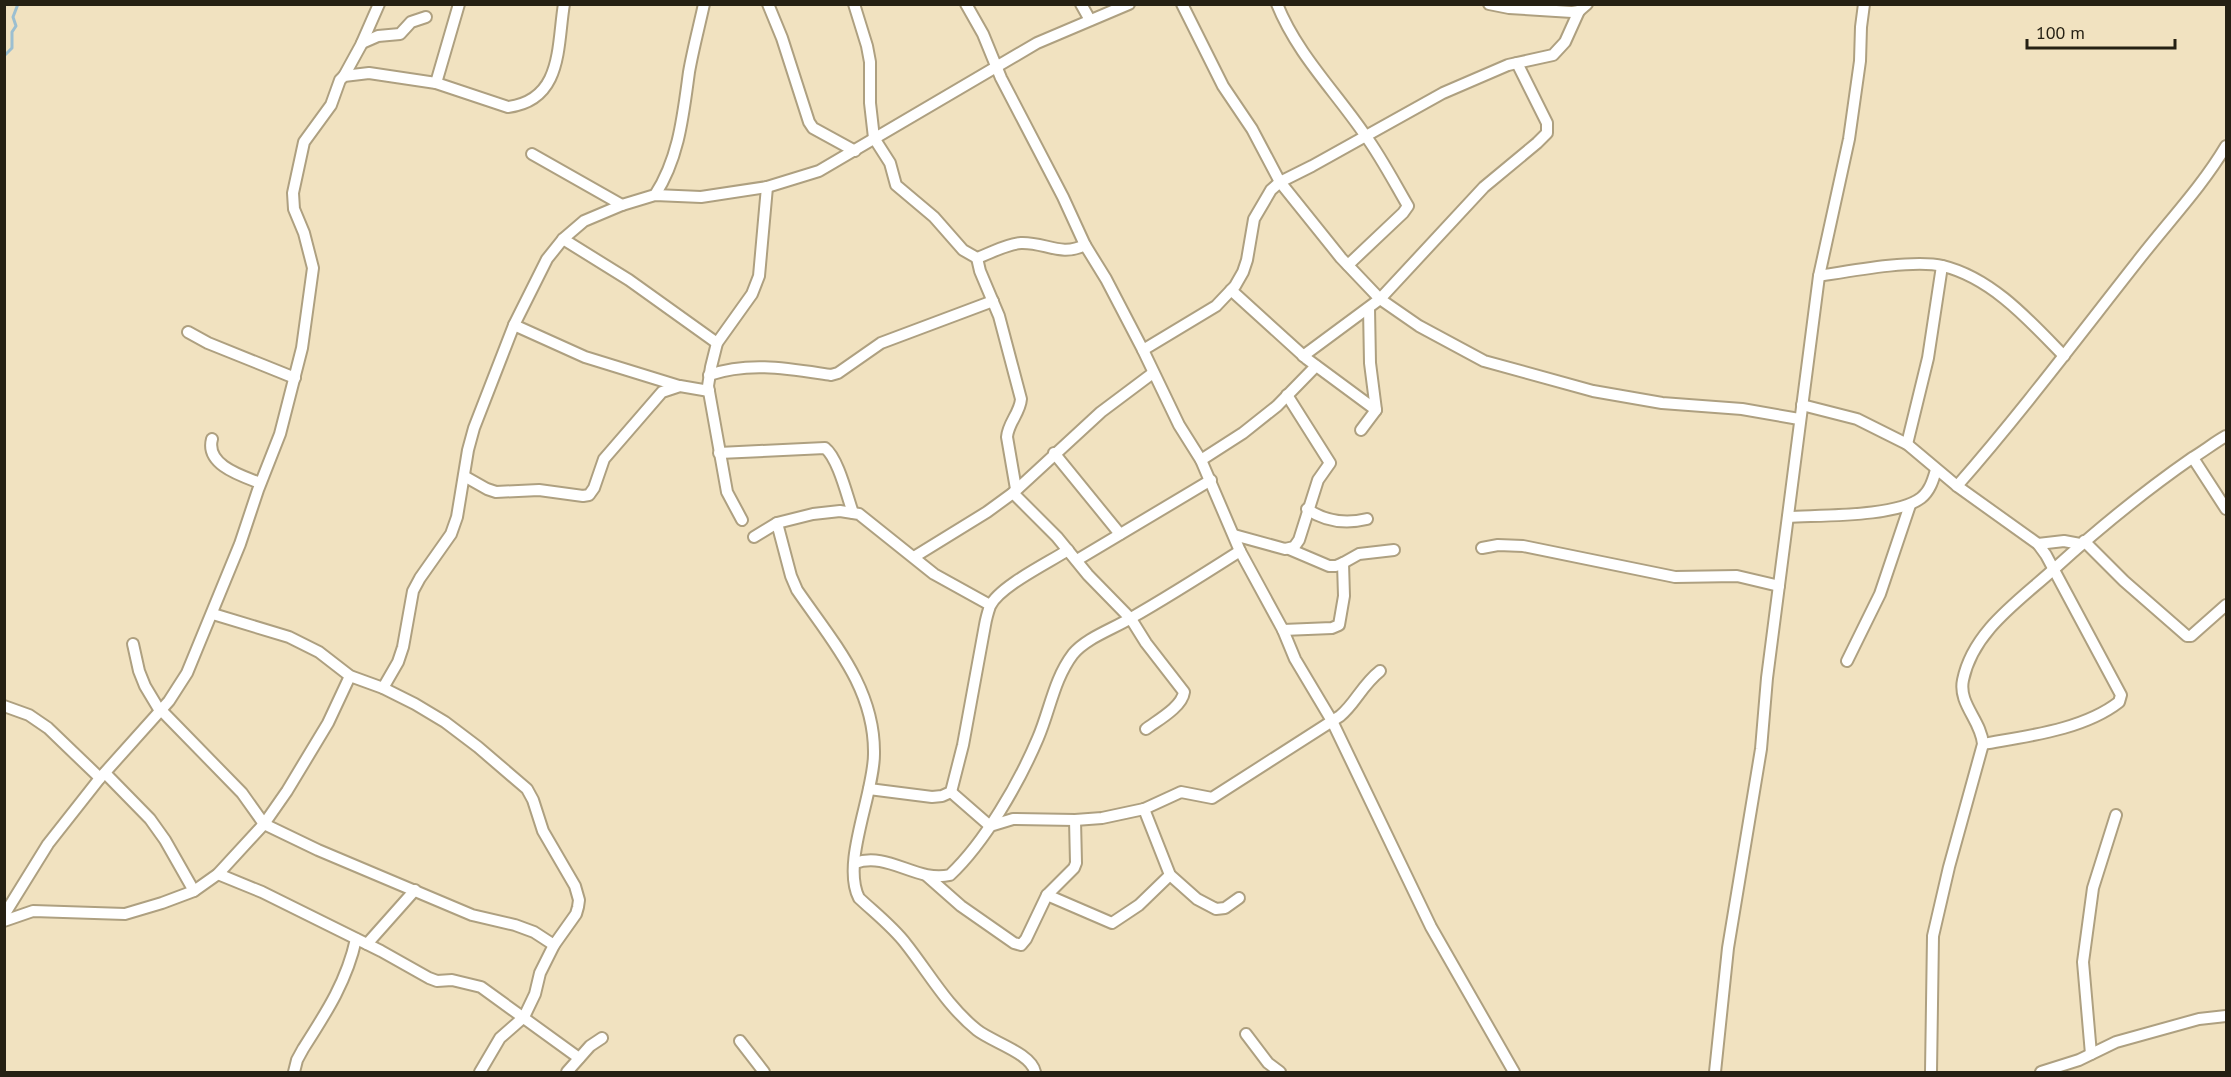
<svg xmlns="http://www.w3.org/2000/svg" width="2231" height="1077" font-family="'PT Sans',sans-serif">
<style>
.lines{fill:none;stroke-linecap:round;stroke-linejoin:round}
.stream{stroke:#9cbfd1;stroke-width:3}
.street-casing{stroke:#aea080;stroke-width:14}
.street{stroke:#fff;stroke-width:10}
</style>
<rect width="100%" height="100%" fill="#f1e2c0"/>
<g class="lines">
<path class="stream" d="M4,56L12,48V32L16,26L13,17L18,4"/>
<g class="street-casing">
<g id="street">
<path d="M768,4L782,38L809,122L813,128L855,151"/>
<path d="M854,4L867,46L870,62V103L874,138L890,163L896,185L934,217L963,250L977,258C991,253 1006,244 1021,243C1045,242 1061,257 1085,245"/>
<path d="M966,4L983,34L1001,78L1063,197L1085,245L1106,279L1143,350L1179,425L1201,460L1240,551L1283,630L1295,659L1332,721L1431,927L1514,1072"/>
<path d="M1081,4L1090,20"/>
<path d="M1182,4L1223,86L1252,129L1280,182L1341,258L1380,299L1419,326L1484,361L1593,391L1662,403L1742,409L1799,419"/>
<path d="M1277,4C1297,54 1335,91 1365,135C1381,157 1394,182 1408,206L1403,213L1348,265"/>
<path d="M1489,4L1509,8L1572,12L1579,11L1587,4"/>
<path d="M362,43L378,36L400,34L411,22L426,17"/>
<path d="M344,76L361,45L379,4"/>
<path d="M436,83L459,4"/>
<path d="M532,154L622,205"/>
<path d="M655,195C679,158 683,116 689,72C693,49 699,27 704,4"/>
<path d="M563,239L629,280L717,343"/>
<path d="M977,258L980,271L999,316L1021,399C1020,413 1008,423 1007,437L1016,489"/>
<path d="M1819,276C1850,271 1913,259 1943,266C1992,278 2030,321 2064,356"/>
<path d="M1231,290L1307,359L1376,410"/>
<path d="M514,325L585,357L679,386"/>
<path d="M188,332L208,343L295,378"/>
<path d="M1143,350L1216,306L1235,286L1243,272L1247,260L1254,219L1271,190L1280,182L1312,166L1443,93L1508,65L1553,55L1565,42L1579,11"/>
<path d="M1303,356L1380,299L1484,187L1537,143L1547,133V123L1517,63"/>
<path d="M709,375C750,361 790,369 831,375L838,373L881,343L993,301"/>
<path d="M1802,405L1857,419L1907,444L1957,486L2038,544L2046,555L2121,695L2119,702C2083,730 2027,736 1983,744"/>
<path d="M1361,430L1376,410L1370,363L1369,308"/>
<path d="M212,439C205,465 242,476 260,483"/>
<path d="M1907,444L1928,358L1942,266"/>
<path d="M719,453L825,448C838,458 847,496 853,513"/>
<path d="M1054,453L1120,534"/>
<path d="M2193,458L2226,509"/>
<path d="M1201,460L1243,433L1277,406L1316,366"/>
<path d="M464,476L487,489L496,492L539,490L583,496L589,495L594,488L604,459L662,392L680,386L709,391"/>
<path d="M1957,486C2020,414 2078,337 2137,262C2167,223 2201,188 2226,146"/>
<path d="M1013,493L1057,537L1088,575L1131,619L1146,643L1184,692C1182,707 1158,720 1146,729"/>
<path d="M1307,509C1326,522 1346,524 1367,519"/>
<path d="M1788,517C1821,515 1896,517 1921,498C1930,491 1933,480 1936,470"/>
<path d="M742,520L727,492L708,386L711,367L717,343L752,294L759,276L767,187"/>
<path d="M777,523L791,576L797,590C832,641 875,688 874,754C874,794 841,863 859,898C875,913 893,927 906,944C929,973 947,1006 977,1030C992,1042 1031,1053 1035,1072"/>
<path d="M1234,535L1285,549L1294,547L1299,540L1318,480L1330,463L1287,395"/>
<path d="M754,537L777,523L813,514L840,511L859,514L934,574L990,605"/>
<path d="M2084,541L2124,581L2187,636H2191L2226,605"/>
<path d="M2038,544L2064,541L2080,544"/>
<path d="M1482,548L1498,545L1523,546L1675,577L1737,576L1779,586"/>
<path d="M1289,549L1329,566H1336L1343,563L1359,554L1394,550"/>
<path d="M914,557L987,512L1013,493L1101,412L1153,373"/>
<path d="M1077,560L1211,480"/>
<path d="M213,614L289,637L319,652L350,676L383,688L415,704L445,722L478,747L527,789L533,800L543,831L575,886L579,900L578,907L576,914L554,945L540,973L535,994L524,1017L500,1038L480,1072"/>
<path d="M1283,630L1332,628L1339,625L1344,596L1343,563"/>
<path d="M133,644L139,671L145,686L160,711"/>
<path d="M1847,661L1880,594L1910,505"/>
<path d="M383,688L398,662L403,647L413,591L420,578L451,534L457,517L468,450L474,428L514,325L547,259L563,239L584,221L622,205L655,195L701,197L767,187L819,171L1037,43L1129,4"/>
<path d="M4,706L29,715L48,728L100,778"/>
<path d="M161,710L242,793L264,824L318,850L472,915L515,925L534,932L554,945"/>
<path d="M105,773L150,819L165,840L194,891"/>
<path d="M869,789L932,797L942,796L951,792L963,745L985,625C986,619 988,612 990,606C1000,586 1048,563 1068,550"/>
<path d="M951,792L990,826L1013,819L1075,820L1102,818L1144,809L1181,792L1212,798L1340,716C1355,704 1362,685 1380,671"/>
<path d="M1144,809L1170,875L1197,899L1216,909L1225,908L1239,898"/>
<path d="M855,863C888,851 917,883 950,875C985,842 1019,783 1038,738C1050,710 1054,679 1073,654C1086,638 1113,629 1131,618C1168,597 1204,574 1240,551"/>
<path d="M218,874L262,892L381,951L429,978L437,981L452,980L481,987L579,1058"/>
<path d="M927,876L961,906L1014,943L1021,945L1026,939L1047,895L1074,868L1076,863L1075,820"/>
<path d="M1047,895L1112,923L1139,905L1170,875"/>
<path d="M4,915L48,844L100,778L169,701L187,673L240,544L258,490L280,434L302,348L313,268L304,233L294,209L293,193L304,142L331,105L340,80L344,76L369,73L436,83L508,107C563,100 557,46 564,4"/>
<path d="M4,921L33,911L125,914L162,903L194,891L218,874L264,824L287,791L328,723L350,676"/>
<path d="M367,944L415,890"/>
<path d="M1246,1034L1268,1063L1280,1072"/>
<path d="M740,1041L764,1072"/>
<path d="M2091,1054L2083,962L2093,888L2116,815"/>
<path d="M294,1072L297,1060L303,1049C326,1013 347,981 356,939"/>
<path d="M567,1072L590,1046L602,1038"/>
<path d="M1715,1072L1728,948L1761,749L1767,678L1819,276L1849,139L1860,61L1861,27L1864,4"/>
<path d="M1931,1072L1933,936L1949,867L1983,744C1981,720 1958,704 1963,680C1973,631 2019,601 2054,569C2098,529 2143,492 2192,458C2204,451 2215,442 2226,436"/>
<path d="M2041,1072L2079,1060L2116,1042L2199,1019L2226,1016"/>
</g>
</g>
<use href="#street" class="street"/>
</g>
<rect width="2231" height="1077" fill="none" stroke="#252013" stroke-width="12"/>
<path d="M2027 39v9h148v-9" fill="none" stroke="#252013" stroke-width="3"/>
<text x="2036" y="39" font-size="18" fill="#252013" stroke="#f1e2c0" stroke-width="4.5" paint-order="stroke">100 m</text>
</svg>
